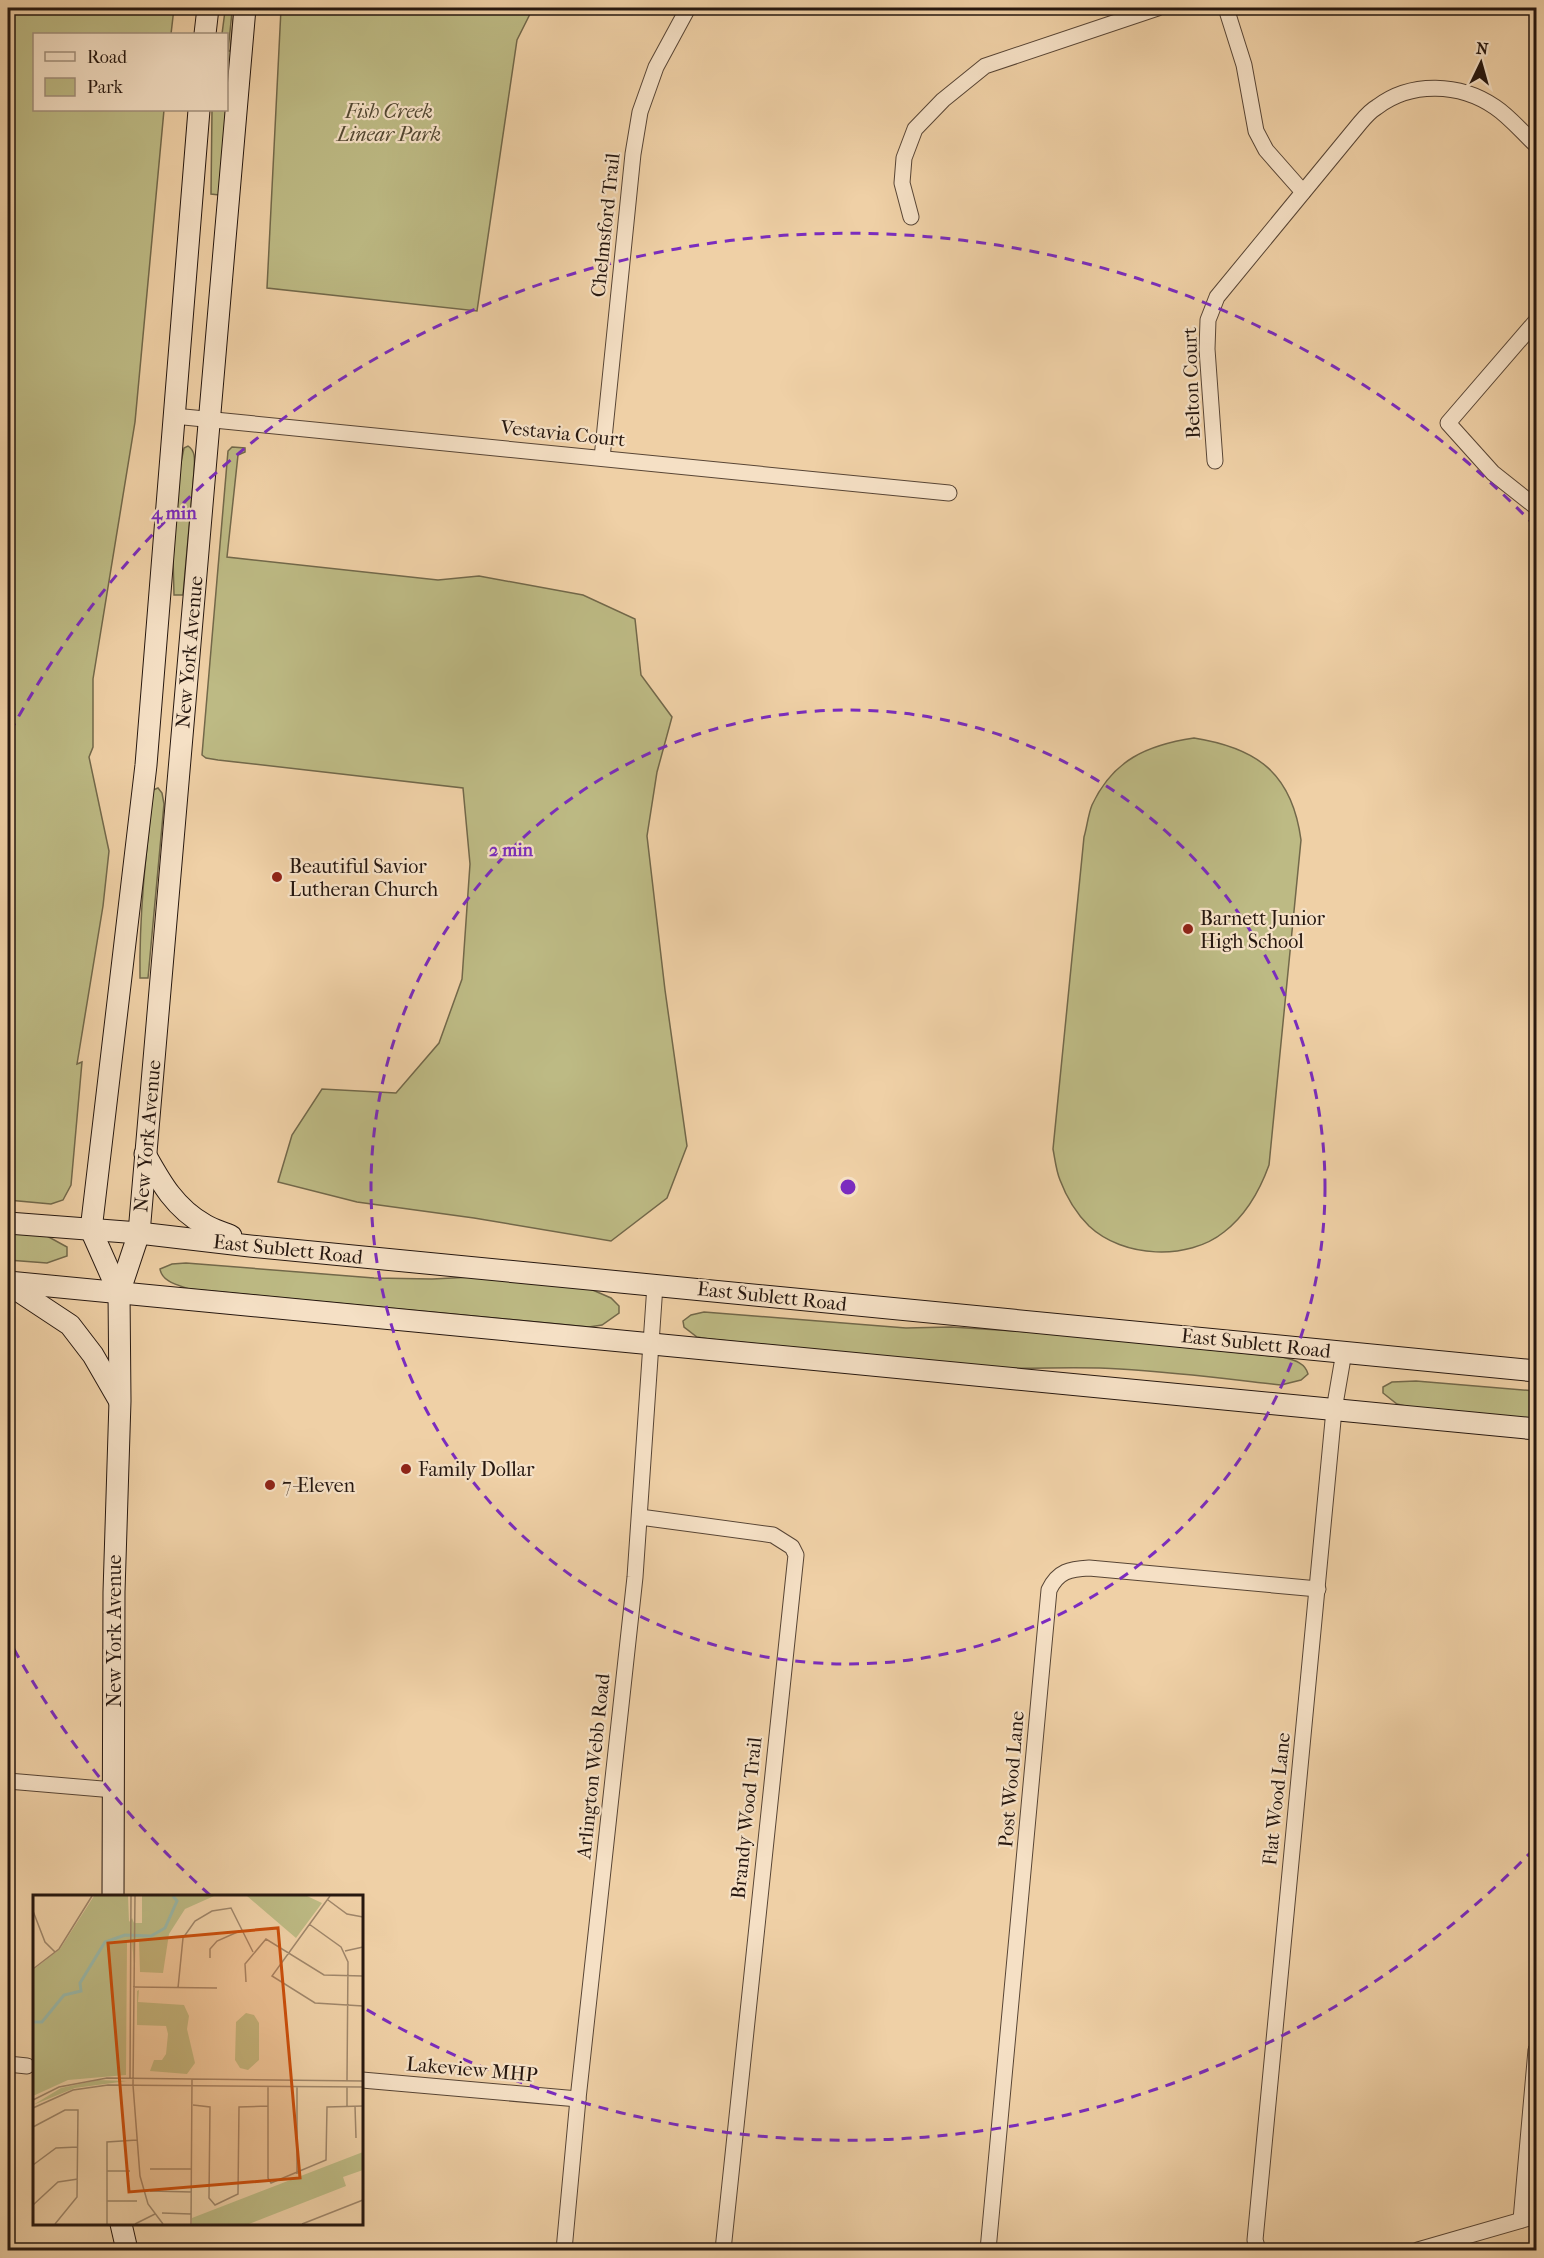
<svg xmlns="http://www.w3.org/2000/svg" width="1544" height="2258" font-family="'IM FELL French Canon',serif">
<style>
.green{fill:#bdba84;stroke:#72684a;stroke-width:1.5}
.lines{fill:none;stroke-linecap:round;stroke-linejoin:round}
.minor-casing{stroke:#584535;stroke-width:17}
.secondary-casing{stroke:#26170f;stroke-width:23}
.minor{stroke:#f5e0c5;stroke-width:15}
.secondary{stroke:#f5e0c5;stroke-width:21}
.ring{fill:none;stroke:#7b2cbf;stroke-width:3;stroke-dasharray:10 8}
.poi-dot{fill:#8f2418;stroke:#f5e0c5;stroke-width:2}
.labels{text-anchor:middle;stroke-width:4.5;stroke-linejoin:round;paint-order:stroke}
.park-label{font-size:20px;font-style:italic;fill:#534832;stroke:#f5e0c5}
.street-label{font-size:20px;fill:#26170f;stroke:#f5e0c5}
.poi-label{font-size:20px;fill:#26170f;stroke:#f5e0c5;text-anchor:start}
.inset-river{fill:none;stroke:#9ab7a7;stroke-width:3}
.inset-road{fill:none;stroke:#9f866a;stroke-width:1.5}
.view{fill:#cb4f0c;fill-opacity:0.15;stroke:#cb4f0c;stroke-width:3}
.inset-edge{fill:none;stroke:#26170f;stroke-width:3}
.centre{fill:#7b2cbf;stroke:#f5e0c5;stroke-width:3}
.ring-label{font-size:18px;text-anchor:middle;font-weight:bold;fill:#7b2cbf;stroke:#f5e0c5;stroke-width:4.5;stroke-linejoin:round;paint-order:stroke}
</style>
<rect width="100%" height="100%" fill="#efd0a6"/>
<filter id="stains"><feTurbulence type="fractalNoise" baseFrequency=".00333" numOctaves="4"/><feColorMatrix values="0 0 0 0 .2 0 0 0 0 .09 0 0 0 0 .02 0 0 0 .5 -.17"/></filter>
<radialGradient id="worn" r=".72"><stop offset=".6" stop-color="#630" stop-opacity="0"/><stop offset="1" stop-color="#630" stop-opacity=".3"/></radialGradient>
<g class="green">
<path d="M8,8H174L171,34H34V110H164L135,422L93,679V747L89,757L109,851L103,906L77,1064L82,1062L71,1185L63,1200L51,1204L8,1200Z"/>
<path d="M268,8H533L517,40L477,311L267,288L281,9Z"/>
<path d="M225,11L232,12L228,51H230L234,12H236L227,106L226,34H222Z"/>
<path d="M212,110H226L219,195L211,194Z"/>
<path d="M188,446C197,452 194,463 194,472L183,595H174L173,557L180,467L184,448Z"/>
<path d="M232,447L245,448V452L238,455L227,557L438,580L479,576L583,595L635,619L641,675L672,717L657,772L647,836L665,990L687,1146L667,1198L611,1241L474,1218L357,1202L278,1182L292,1135L322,1089L396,1093L439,1043L462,979L470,864L463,788L218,760L206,758L202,755L228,451Z"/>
<path d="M1194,738C1257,748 1292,773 1301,840L1269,1165C1260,1190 1246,1215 1224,1232C1188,1261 1123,1258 1089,1226C1077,1214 1066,1196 1060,1180C1056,1170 1055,1159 1053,1149L1084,837C1087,827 1088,815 1092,805C1113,760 1147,745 1194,738Z"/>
<path d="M158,788L162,793L164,804L148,978H140C139,915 146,853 153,790Z"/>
<path d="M8,1233L47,1236L67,1247V1256L47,1263L8,1260Z"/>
<path d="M186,1263L374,1278L432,1279L473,1277L588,1288L611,1298L619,1306V1313L602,1325L589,1327L189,1289C178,1285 162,1282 160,1269L172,1264Z"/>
<path d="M704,1312L906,1328L951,1327L1046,1333L1282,1357C1293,1360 1305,1362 1308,1374L1301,1380L1281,1385C1228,1379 1174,1372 1120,1369C1080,1366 1040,1369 1000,1368L709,1339L697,1337L684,1327L683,1321L691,1315Z"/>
<path d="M1416,1381L1536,1391V1420L1414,1408L1397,1404L1383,1393V1387L1392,1382Z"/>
</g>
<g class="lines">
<g class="minor-casing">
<g id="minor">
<path d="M1226,8L1244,65L1256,131L1266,150L1303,192"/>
<path d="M911,217L902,183L904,158L915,129L943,100L985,66L1158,8"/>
<path d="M1536,321L1448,423L1493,473L1536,507"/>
<path d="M174,416L949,493"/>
<path d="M602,458L633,154L640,112L656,67L688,8"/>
<path d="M1215,461L1207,349L1208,320L1217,297L1360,123C1365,117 1370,111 1377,107C1411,81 1460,83 1495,107C1510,117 1523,133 1536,145"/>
<path d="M640,1517L773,1535L792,1547L796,1555L723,2250"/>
<path d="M8,1781L114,1790"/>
<path d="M8,2064L27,2066"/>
<path d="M362,2080L578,2099"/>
<path d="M1521,2220L1536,2050"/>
<path d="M564,2250L578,2099L635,1577L655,1285"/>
<path d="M988,2250L1049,1590C1058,1571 1070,1569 1089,1568L1318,1589"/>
<path d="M1258,2250L1255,2240L1334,1410L1344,1352"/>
<path d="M1418,2250L1536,2216"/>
</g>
</g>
<g class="secondary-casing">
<g id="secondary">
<path d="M205,34L208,8"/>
<path d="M145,1154C161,1183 175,1208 205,1225C213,1230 222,1232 231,1236"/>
<path d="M8,1223L139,1233L250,1246L1536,1371"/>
<path d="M8,1282L1536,1429"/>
<path d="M11,1286L70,1325L93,1355L119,1400"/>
<path d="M119,1293L91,1230L146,765L199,110"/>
<path d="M113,1896L114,1592L120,1401L119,1293L139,1233L245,8"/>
<path d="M121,2224L127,2250"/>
</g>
</g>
<use href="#minor" class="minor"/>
<use href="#secondary" class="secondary"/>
</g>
<g class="ring">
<circle cx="848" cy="1187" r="477"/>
<path d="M1534 1849A953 953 0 0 1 364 2008M210 1895A953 953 0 0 1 10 1642M10 732A953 953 0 0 1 1534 525"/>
</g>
<g class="poi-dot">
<circle cx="277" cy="877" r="6"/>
<circle cx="1188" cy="929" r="6"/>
<circle cx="406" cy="1469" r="6"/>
<circle cx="270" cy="1485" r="6"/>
</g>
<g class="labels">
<g class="park-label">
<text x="389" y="118">Fish Creek<tspan x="389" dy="23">Linear Park</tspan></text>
</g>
<g class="street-label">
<text transform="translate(605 225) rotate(-84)" y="7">Chelmsford Trail</text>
<text transform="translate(1191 383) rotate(-92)" y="7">Belton Court</text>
<text transform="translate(563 433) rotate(6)" y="7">Vestavia Court</text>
<text transform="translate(189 652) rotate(-85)" y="7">New York Avenue</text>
<text transform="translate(147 1136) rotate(-85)" y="7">New York Avenue</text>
<text transform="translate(288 1249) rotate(6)" y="7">East Sublett Road</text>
<text transform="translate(772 1296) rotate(6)" y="7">East Sublett Road</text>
<text transform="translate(1256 1343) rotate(6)" y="7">East Sublett Road</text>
<text transform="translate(114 1631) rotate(-90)" y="7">New York Avenue</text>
<text transform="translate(593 1766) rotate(-84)" y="7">Arlington Webb Road</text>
<text transform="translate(1011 1779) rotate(-85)" y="7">Post Wood Lane</text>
<text transform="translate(1276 1799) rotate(-84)" y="7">Flat Wood Lane</text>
<text transform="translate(746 1818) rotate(-84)" y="7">Brandy Wood Trail</text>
<text transform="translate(472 2069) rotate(5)" y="7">Lakeview MHP</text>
</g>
<g class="poi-label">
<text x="289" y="873">Beautiful Savior<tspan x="289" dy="23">Lutheran Church</tspan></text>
<text x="1200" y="925">Barnett Junior<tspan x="1200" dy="23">High School</tspan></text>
<text x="418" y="1476">Family Dollar</text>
<text x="282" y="1492">7-Eleven</text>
</g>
</g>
<g transform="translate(33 1895)">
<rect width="330" height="330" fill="#efd0a6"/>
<path d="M61,1H95L96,27L99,23L101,28H109V1H181L152,14L136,39L130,78L107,77L106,47H101V68L99,47H94L93,180L35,185L0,201V75L27,54ZM214,1H274L289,8L263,43ZM106,95L105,107L151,110L156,121L154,134L162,168L154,179L117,176L121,165H129L133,159L135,139L133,131L104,130V96ZM213,118L221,120L226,128V165L215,175L207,173L202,165L203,127ZM65,185L94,186L42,193L0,210L28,193ZM330,257V275L310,282L313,291L216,329H159V323Z" fill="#bdba84"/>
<path class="inset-river" d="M0,127H9L31,100L48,96L47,88L72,47L92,40L118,41L132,33L144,6L140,1"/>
<path class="inset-road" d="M102,1L100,190L107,281L115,309L130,329M297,1L239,81L282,108L330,111M295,5L314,19L330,22M0,16L12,47L22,57M276,29L308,52L315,67L314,186M312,56L330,52M177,63V54L184,46L209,35M0,74L26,54L59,1M213,87L212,69L233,44L291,80L330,81M100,92L184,93M145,93L150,43L162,26L179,16L198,13L220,57M97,184L98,1M235,191V283L238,288L293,265L294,212L330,211M0,205L26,192L74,183L330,186M160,210L177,212L176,303L182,310L205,299L206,212L235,211M314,211V192M322,211L323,243M0,213L40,195L75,190L330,192M0,232L32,215H45L44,302L22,329M0,270L23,253L45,252M117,274H159M74,276H97M264,279V191M117,296L159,297M74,306H104M0,310L25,287L45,284M129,318L158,319M74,329V247L104,245M102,329L122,319M158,329L159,184M269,329L330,305"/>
<path class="view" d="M245,33L267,283L96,297L75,48Z"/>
<rect width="330" height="330" class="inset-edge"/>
</g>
<circle cx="848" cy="1187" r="9" class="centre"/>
<g class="ring-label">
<text x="174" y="519">4 min</text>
<text x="511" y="856">2 min</text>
</g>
<rect width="1544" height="2258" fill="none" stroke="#efd0a6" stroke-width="30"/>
<rect x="9" y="9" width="1526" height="2240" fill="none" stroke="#26170f" stroke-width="3"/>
<rect x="15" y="15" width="1514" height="2228" fill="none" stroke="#26170f" stroke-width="1.5"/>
<rect x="33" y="33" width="195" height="78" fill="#f5e0c5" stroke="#a2907c" stroke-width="1.5"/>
<rect x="45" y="52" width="30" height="9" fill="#f5e0c5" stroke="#a2907c" stroke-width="1.5"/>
<text x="87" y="63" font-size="18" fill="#26170f">Road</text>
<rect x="45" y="78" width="30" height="18" fill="#bdba84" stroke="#a2907c" stroke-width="1.5"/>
<text x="87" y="93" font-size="18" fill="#26170f">Park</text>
<g transform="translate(1481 63) rotate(5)" stroke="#f5e0c5" stroke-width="4.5" paint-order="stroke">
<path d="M0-4.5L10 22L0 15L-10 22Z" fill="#26170f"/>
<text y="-9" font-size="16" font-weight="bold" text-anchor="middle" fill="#26170f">N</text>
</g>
<rect width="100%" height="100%" filter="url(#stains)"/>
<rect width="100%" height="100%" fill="url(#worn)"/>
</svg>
